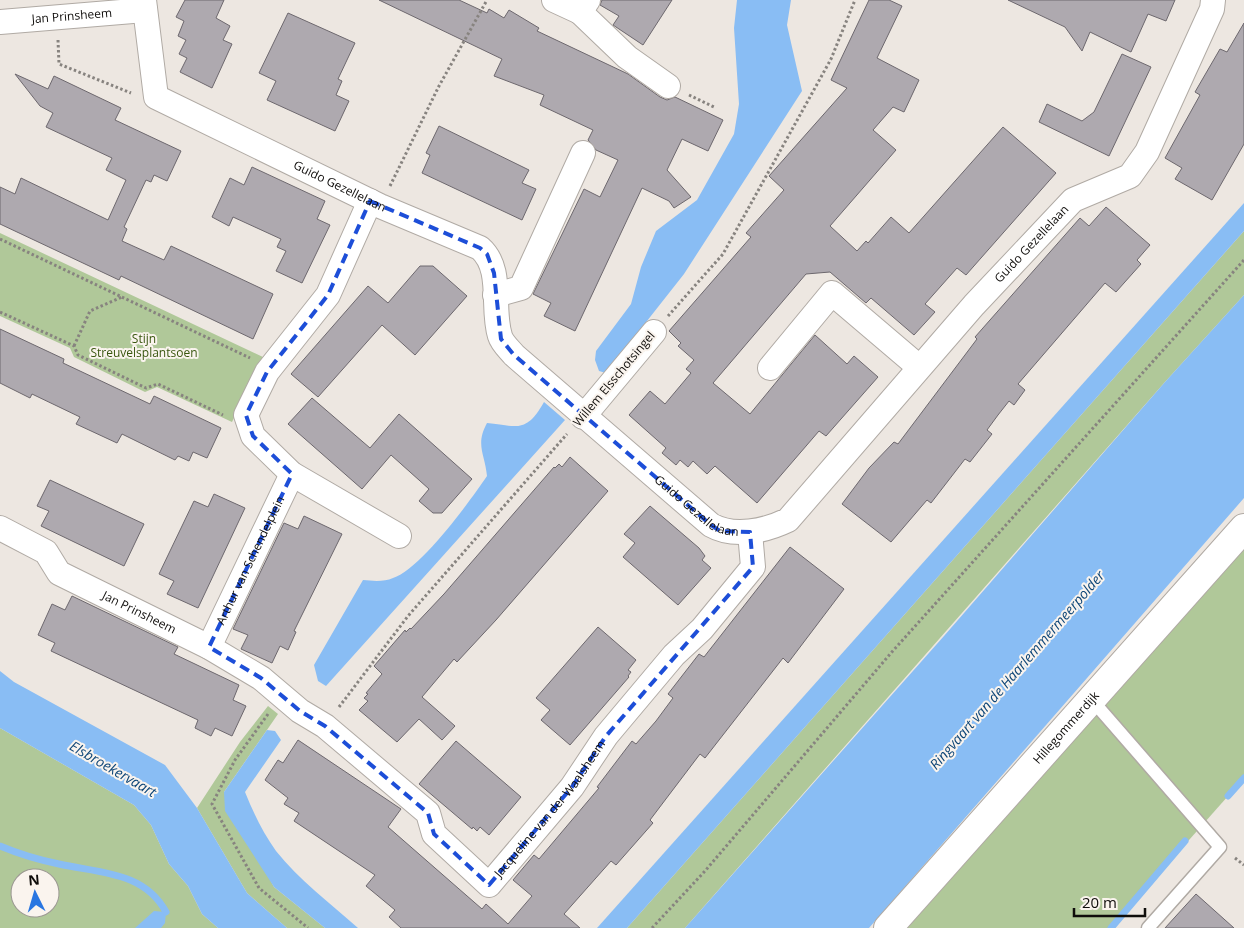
<svg xmlns="http://www.w3.org/2000/svg" width="1244" height="928" font-family="'Open Sans',sans-serif">
<style>
.green{fill:#b0c899;fill-rule:evenodd}
.water{fill:#89bdf4}
.lines{fill:none;stroke-linecap:round;stroke-linejoin:round}
.stream{stroke:#89bdf4;stroke-width:7}
.building{fill:#aea9af;stroke:#6d686e}
.service-casing{stroke:#b0aaa4;stroke-width:15}
.minor-casing{stroke:#b0aaa4;stroke-width:26}
.tertiary-casing{stroke:#b0aaa4;stroke-width:30}
.path{stroke:#87837f;stroke-width:3;stroke-dasharray:2.5 2.5;stroke-linecap:butt}
.service{stroke:#fff;stroke-width:12}
.minor{stroke:#fff;stroke-width:24}
.tertiary{stroke:#fff;stroke-width:28}
.marked{fill:none;stroke:#1d4ed8;stroke-width:4;stroke-dasharray:10 6;stroke-linejoin:round}
.labels{text-anchor:middle;stroke-width:4;stroke-linejoin:round;paint-order:stroke}
.street-label{font-size:12px;fill:#0f0d0b;stroke:#faf4ee}
.park-label{font-size:12px;fill:#39560f;stroke:#faf4ee}
.water-label{font-size:14px;font-style:italic;fill:#0e4678;stroke:#faf4ee}
</style>
<rect width="100%" height="100%" fill="#ede7e1"/>
<g class="green">
<path d="M1244,231V295L1165,382L685,928H627Z"/>
<path d="M0,233L265,358L258,367L232,422L157,387L145,392L74,357L70,348L0,316Z"/>
<path d="M1244,549V778L1111,928H907Z"/>
<path d="M268,706L278,714L224,792L274,887L325,928H287L247,893L197,808L240,742Z"/>
<path d="M0,728L134,805L151,825L169,864L188,886L202,914L218,928H0ZM20,878H50V908H20Z"/>
</g>
<g class="water">
<path d="M737,0H791L787,25L802,91L684,274L606,373L599,371L595,360L596,351L631,304L641,267L656,231L697,200L734,134L739,104L734,28Z"/>
<path d="M1244,203V231L627,928H597Z"/>
<path d="M1244,295V498L869,928H685L944,636L1165,382Z"/>
<path d="M544,402L565,420L326,686L318,681L314,665L363,580C373,581 384,582 393,578C421,569 470,501 487,476C485,454 475,445 487,423C517,426 526,434 544,402Z"/>
<path d="M0,671L14,682L165,765L197,808L247,893L287,928H218L202,914L188,886L169,864L151,825L134,805L0,728Z"/>
<path d="M267,730L275,731L281,740L245,792C253,812 263,833 276,851C299,880 330,903 358,928H325L274,887L225,811L224,792Z"/>
<path d="M154,911L166,912L165,923L161,928H135Z"/>
</g>
<g class="lines">
<g class="stream">
<path d="M1228,796L1244,778"/>
<path d="M0,846C19,854 39,860 59,864C98,873 144,871 166,912"/>
<path d="M1111,928L1185,841"/>
</g>
</g>
<g class="building">
<path d="M185,0H224L216,18L230,26L223,40L232,44L212,88L180,72L187,58L179,54L186,40L178,36L184,21L176,17Z"/>
<path d="M379,0H459L487,13L489,9L504,18L509,10L539,28L537,31L628,74L660,97L667,100L675,97L723,120L708,151L682,139L667,170L691,197L674,208L669,201L642,188L575,331L544,316L551,303L533,294L584,189L600,197L618,160L596,150L588,140L593,130L540,105L544,95L494,76L502,59Z"/>
<path d="M602,0H672L643,45L613,25L619,16L600,5Z"/>
<path d="M869,0H889L902,6L877,58L919,80L904,112L893,107L873,130L896,150L830,226L857,251L866,241L868,243L891,217L909,233L1003,127L1056,173L966,275L957,268L925,304L935,312L914,335L871,298L866,303L830,272L806,274L713,383L750,414L815,335L847,364L854,356L878,377L826,436L819,431L757,503L715,466L707,474L693,461L688,467L680,460L676,465L662,453L666,448L629,415L650,391L665,404L691,373L686,369L694,360L678,346L681,343L669,331L751,237L746,233L784,190L769,176L847,88L831,80Z"/>
<path d="M1008,0H1175L1166,21L1148,14L1131,52L1090,32L1082,51L1065,27Z"/>
<path d="M288,13L355,43L338,79L342,81L336,95L349,101L335,131L267,100L276,81L259,73Z"/>
<path d="M1244,23V144L1212,200L1175,179L1182,168L1165,158L1200,95L1195,92L1220,49L1227,52Z"/>
<path d="M1122,54L1151,67L1109,156L1039,122L1047,104L1082,121L1094,112Z"/>
<path d="M15,74L48,89L54,76L121,108L115,120L181,151L167,181L154,175L151,182L146,180L124,227L127,229L122,241L164,260L171,246L273,294L253,339L121,276L119,280L0,224V187L15,194L21,178L108,220L126,180L106,170L112,158L46,127L53,113L40,106Z"/>
<path d="M439,126L529,170L522,183L536,189L522,220L422,173L430,155L426,153Z"/>
<path d="M252,167L325,201L317,219L330,225L302,283L276,271L286,251L277,247L281,239L233,217L229,226L212,217L230,178L244,185Z"/>
<path d="M1106,207L1150,245L1137,260L1141,264L1116,292L1105,283L1018,384L1025,390L1014,405L1009,401L998,415L987,430L992,434L970,462L965,459L931,503L927,500L891,542L842,504L869,468L894,442L898,444L977,339L975,337L1080,218L1089,226Z"/>
<path d="M420,266H433L467,296L415,355L382,325L318,397L291,374L368,286L388,303Z"/>
<path d="M0,329L64,359L63,363L150,404L154,396L221,428L207,458L193,452L189,461L178,456L175,460L122,434L117,443L76,424L80,417L32,394L30,398L0,383Z"/>
<path d="M312,398L370,448L399,414L472,479L442,513H433L419,501L429,489L391,455L362,489L288,424Z"/>
<path d="M570,457L608,491L496,620L457,662L454,659L422,697L455,726L442,740L419,719L397,742L359,710L368,701L364,698L368,694L366,693L382,674L374,666L405,630L406,632L410,628L411,629L444,594L554,467L555,468L559,464L562,467Z"/>
<path d="M50,480L144,524L124,566L41,526L49,511L37,506Z"/>
<path d="M214,494L245,508L198,608L167,594L174,581L159,574L194,501L208,507Z"/>
<path d="M650,506L699,548L705,556L702,560L711,568L678,605L623,557L635,543L624,534Z"/>
<path d="M304,516L342,534L294,631L296,632L288,650L280,646L272,663L241,649L248,635L233,629L284,523L298,529Z"/>
<path d="M790,547L844,589L788,663L783,658L705,758L700,754L650,820L653,823L616,865L611,861L564,914L580,928H401L389,917L395,910L366,886L375,875L294,821L299,813L284,804L288,798L265,780L278,760L283,763L298,740L401,809L388,827L482,909L486,904L508,924L532,896L513,880L534,855L539,859L599,788L597,787L632,741L636,744L656,721L673,698L668,694L699,654L704,657Z"/>
<path d="M72,596L178,647L174,654L239,685L233,700L246,706L232,736L215,728L211,736L195,728L198,720L51,651L55,643L38,635L52,604L65,610Z"/>
<path d="M598,627L636,660L628,670L631,672L628,676L629,677L570,745L541,720L550,710L536,698Z"/>
<path d="M456,741L521,797L489,835L480,827L477,831L473,827L472,829L419,784Z"/>
<path d="M1196,894L1234,928H1165Z"/>
</g>
<g class="lines">
<g class="service-casing">
<path id="service" d="M1092,700L1220,847L1148,928"/>
</g>
<g class="minor-casing">
<g id="minor">
<path id="s1" d="M144,0L156,97L380,206L480,248C504,269 491,308 500,336C502,343 509,349 514,355L711,525C734,538 765,531 788,520L974,305L1073,200L1130,176L1147,152L1212,9L1213,0"/>
<path d="M554,0L580,12L588,0"/>
<path d="M580,12L627,57L668,86"/>
<path id="s2" d="M0,22L145,10"/>
<path d="M370,201L328,295L267,372L246,415L253,436L292,474L399,536"/>
<path d="M495,295L521,288L583,153"/>
<path d="M770,368L832,293L919,367"/>
<path d="M583,417L654,332"/>
<path id="s3" d="M0,528L46,552L59,573L209,647L261,678L300,711L325,726L428,813L434,834L489,885L572,787L606,736L674,655L702,629L753,567L750,532"/>
<path id="s4" d="M209,647L292,474"/>
</g>
</g>
<g class="tertiary-casing">
<g id="tertiary">
<path id="s5" d="M888,928L1244,528"/>
</g>
</g>
<g class="path">
<path d="M58,40L59,64L131,93"/>
<path d="M689,95L716,108"/>
<path d="M390,186L439,86L487,0"/>
<path d="M0,239L250,358"/>
<path d="M0,312L74,346L78,355L146,388L158,384L223,415"/>
<path d="M668,316L723,254L831,59L855,0"/>
<path d="M74,346L90,311L122,297"/>
<path d="M339,707L408,616L567,434"/>
<path d="M268,714L235,760L212,804L259,888L308,928"/>
<path d="M1235,858L1244,865"/>
<path d="M652,928L705,871L891,653L1244,260"/>
</g>
<use href="#service" class="service"/>
<use href="#minor" class="minor"/>
<use href="#tertiary" class="tertiary"/>
</g>
<path class="marked" d="M370,201L480,248L487,254L494,273L501,339L514,355L711,525L720,531L750,532L753,567L606,736L572,787L489,885L434,834L428,813L325,726L300,711L261,678L209,647L292,474L253,436L246,415L267,372L328,295Z"/>
<g class="labels">
<g class="street-label">
<text dy="4" stroke="none"><textPath href="#s2" startOffset="72">Jan Prinsheem</textPath></text>
<text dy="4" stroke="none"><textPath href="#s1" startOffset="302">Guido Gezellelaan</textPath></text>
<text dy="4" stroke="none"><textPath href="#s1" startOffset="1280">Guido Gezellelaan</textPath></text>
<text transform="translate(614 379) rotate(-50)" y="4">Willem Elsschotsingel</text>
<text dy="4" stroke="none"><textPath href="#s1" startOffset="810">Guido Gezellelaan</textPath></text>
<text dy="4" stroke="none"><textPath href="#s4" startOffset="96">Arthur van Schendelplein</textPath></text>
<text dy="4" stroke="none"><textPath href="#s3" startOffset="166">Jan Prinsheem</textPath></text>
<text dy="4" stroke="none"><textPath href="#s5" startOffset="268">Hillegommerdijk</textPath></text>
<text dy="4" stroke="none"><textPath href="#s3" startOffset="714">Jacqueline van der Waalsheem</textPath></text>
</g>
<g class="park-label">
<text x="144" y="343">Stijn<tspan x="144" dy="14">Streuvelsplantsoen</tspan></text>
</g>
<g class="water-label">
<text transform="translate(1017 670) rotate(-49)" y="5">Ringvaart van de Haarlemmermeerpolder</text>
<text transform="translate(113 769) rotate(30)" y="5">Elsbroekervaart</text>
</g>
</g>
<g transform="translate(35 893) rotate(355)"><circle r="24" fill="#faf4ee" stroke="#9c9893"/>
<path d="M0-4L9 19L0 12L-9 19Z" fill="#2976e1"/>
<text y="-8" font-size="14" font-weight="bold" text-anchor="middle" fill="#0f0d0b">N</text>
</g>
<path d="M1074 908v8h71v-8" fill="none" stroke="#0f0d0b" stroke-width="2.5"/>
<text x="1082" y="908" font-size="15" fill="#0f0d0b" stroke="#faf4ee" stroke-width="4" paint-order="stroke">20 m</text>
</svg>
